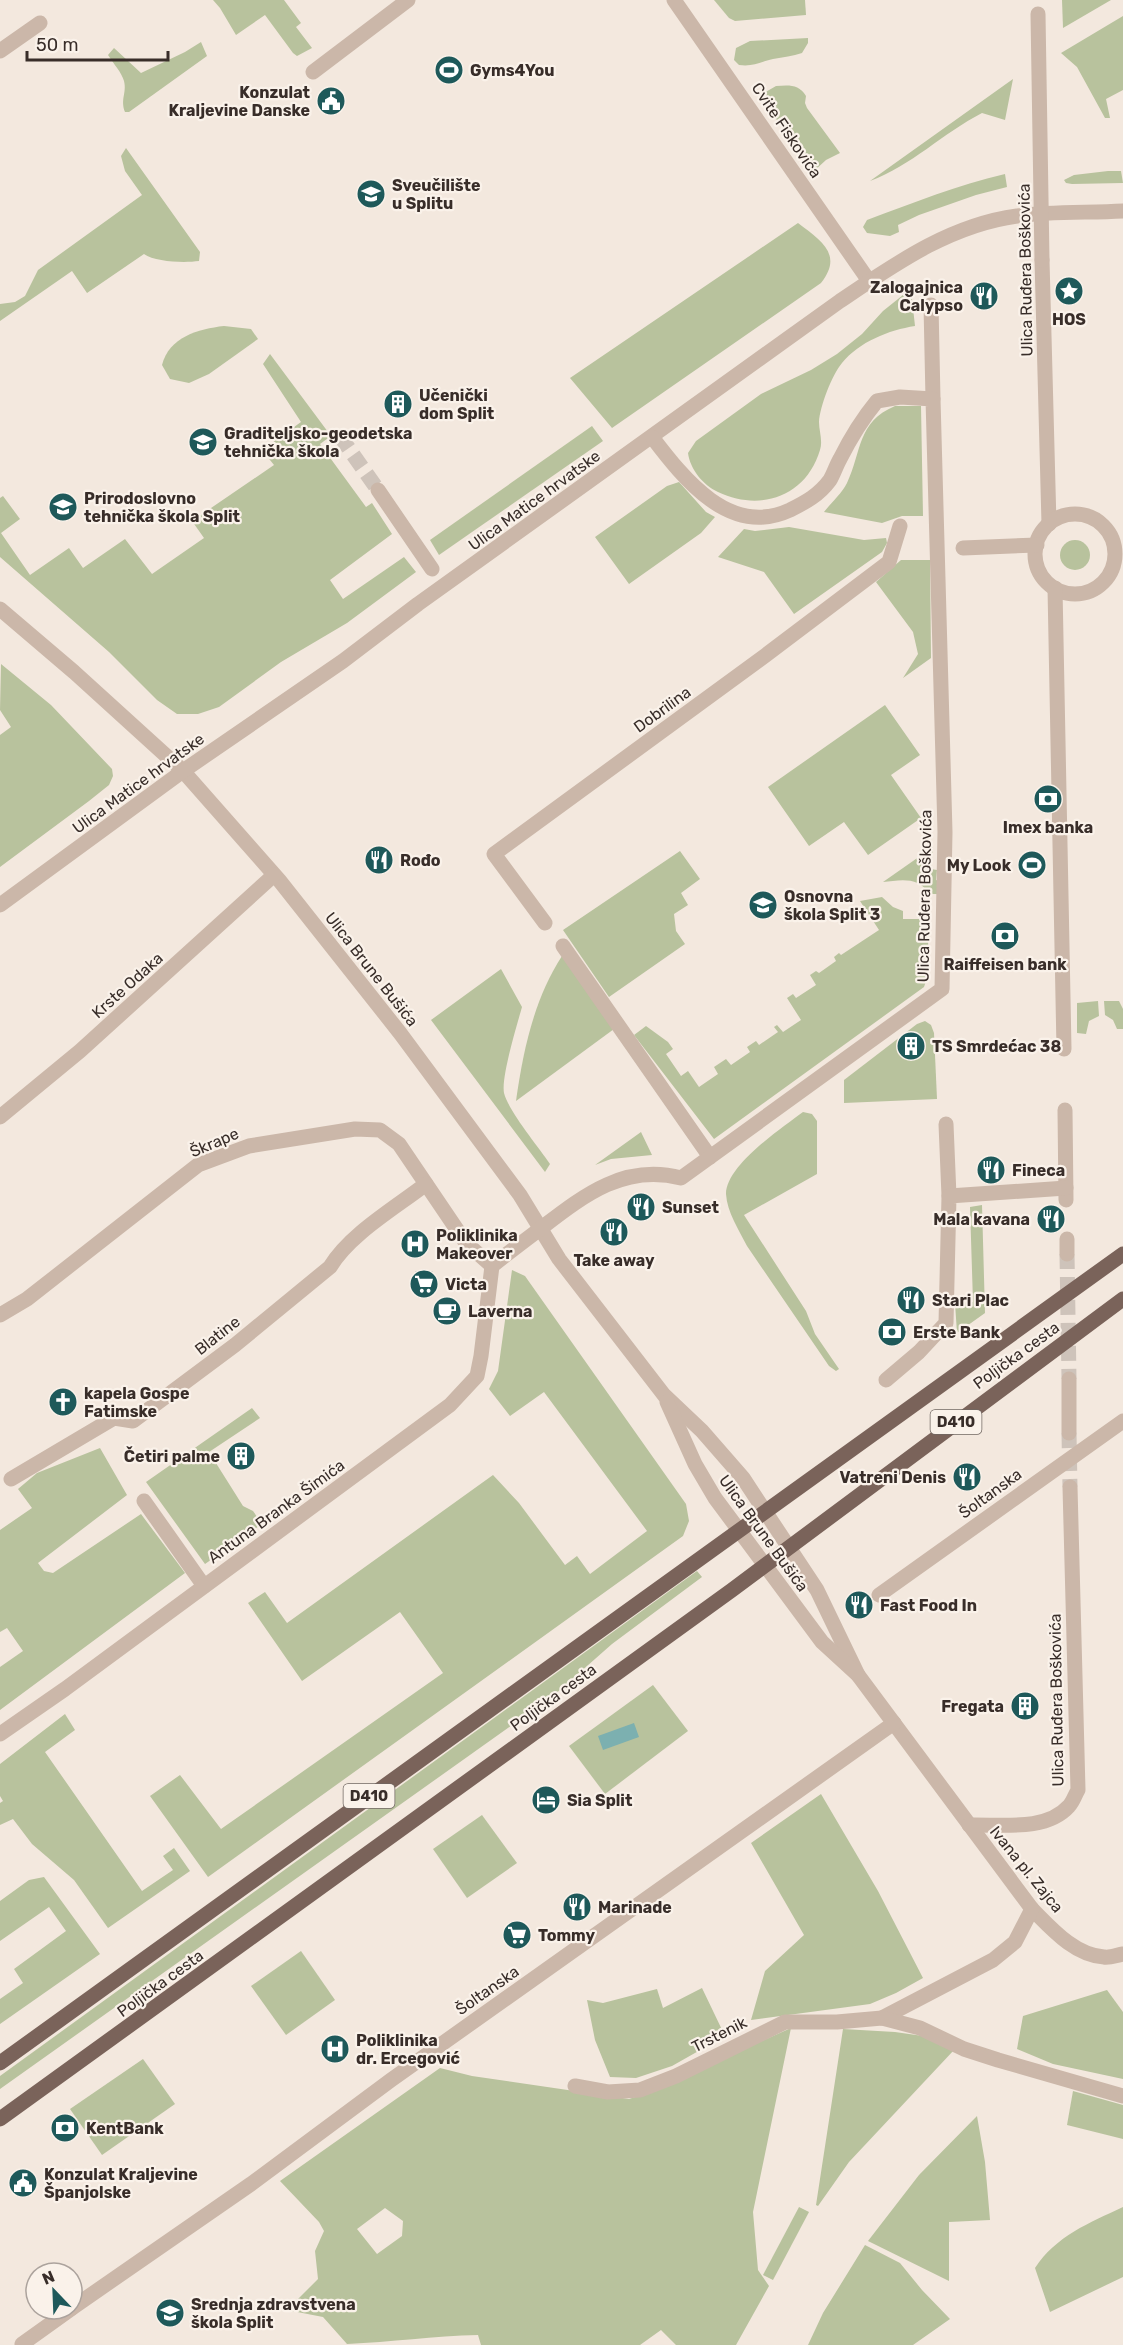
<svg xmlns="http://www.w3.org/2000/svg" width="1123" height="2345" font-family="Rubik,sans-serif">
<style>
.green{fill:#b8c29d;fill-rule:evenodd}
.water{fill:#7cb0b0}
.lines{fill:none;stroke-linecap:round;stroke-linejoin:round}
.minor-tunnel{stroke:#cec3ba;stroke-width:15;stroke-dasharray:15 8;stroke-linecap:butt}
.minor{stroke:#cbb7a9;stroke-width:15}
.major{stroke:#7a635a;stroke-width:15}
.minor-bridge{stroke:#cbb7a9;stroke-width:15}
.labels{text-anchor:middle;stroke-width:4.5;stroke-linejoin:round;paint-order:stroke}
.shield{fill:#faf2ea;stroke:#726863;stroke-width:1.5}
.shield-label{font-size:15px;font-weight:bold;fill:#382d29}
.poi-label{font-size:16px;font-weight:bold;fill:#382d29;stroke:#faf2ea;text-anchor:start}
.street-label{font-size:16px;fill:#382d29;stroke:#faf2ea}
</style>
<rect width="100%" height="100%" fill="#f3e8de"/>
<g class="green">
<path d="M213,0H284L301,23L296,27L312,48L297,56L293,53L265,15L236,35L220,8Z"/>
<path d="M714,0H805L806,15L735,21L729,18Z"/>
<path d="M1062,0H1111L1063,28Z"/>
<path d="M1123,16V90L1106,99L1110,118H1105L1077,67L1061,53Z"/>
<path d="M808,38V43L802,53C793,56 783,57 773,59C760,62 753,67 739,65L734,60L736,48L750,41Z"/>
<path d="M201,42L207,56L129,112H125C120,99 127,93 124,81C122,73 113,63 108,55L114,48L141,73L185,52Z"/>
<path d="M1013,79L1005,120L982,113C943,133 911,166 870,181Z"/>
<path d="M776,86C789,85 799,84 806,96L805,103L807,108L840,153L826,160L814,171L766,105L764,93Z"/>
<path d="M126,148L200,252L199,261C184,263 155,262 144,254L87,293L72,271L0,321V304L15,302L25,296L38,270L142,195L125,171L121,156Z"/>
<path d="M1108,171H1121L1123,183L1072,184L1066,183L1064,180L1074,175Z"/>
<path d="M1005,174L1007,187L976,195L919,215L898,225L899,232L890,236L867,233L863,227L867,220C913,203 957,185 1005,174Z"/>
<path d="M798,223C820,240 844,254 821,283L612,428L570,378Z"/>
<path d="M903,295L912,299L915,326C889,330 859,342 842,363C832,375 820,406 819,422C819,431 823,441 820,450C806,497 760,512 718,492C703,485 690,469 688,453L696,441L761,394L811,370L837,354L862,334L883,311Z"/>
<path d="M224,326L251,329L258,339L209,374L189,383L170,379L162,365C169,337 198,329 224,326Z"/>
<path d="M270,354L331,436L320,444L366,507L372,503L392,534L330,580L343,599L404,557L416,572L347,623L281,662L219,707L198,714H177L157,700L109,652L0,557V498L3,496L20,519L1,533L30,575L69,548L83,568L125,539L152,574L204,538L192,521L274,465L262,450L301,422L263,364Z"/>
<path d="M895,406H921L923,516H902L882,523L824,512C831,503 842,493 847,483C862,451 857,422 895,406Z"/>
<path d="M592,426L603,441L439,555L430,540Z"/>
<path d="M679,482L706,512L715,517L701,533L629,584L595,537L667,486Z"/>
<path d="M789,527L864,540L886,538L887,543L882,552L794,614L764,572L718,557L744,529L755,531Z"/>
<circle cx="1075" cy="555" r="15"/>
<path d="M901,560H930L931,658L903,678L918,654L913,632L876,582Z"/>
<path d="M1,664L51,705L112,769L113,776L109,785L89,801L0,867V735L11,727L0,710Z"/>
<path d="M885,705L920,755L891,775L921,818L868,855L844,822L809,846L768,787Z"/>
<path d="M933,847L931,869L937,870L936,880L940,881L939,894H929C919,876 900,880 883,882Z"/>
<path d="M680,851L700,879L681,893L688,905L674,914L676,931L685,944L609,997L563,930Z"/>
<path d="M882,897L893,907L903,911V919H923C930,938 931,969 924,987L714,1139L634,1035L646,1026L668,1042L673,1049L666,1054L681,1076L688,1071L699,1087L718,1074L714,1067L726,1059L731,1065L750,1052L747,1047L756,1041L759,1045L778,1032L774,1027L777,1025L783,1032L801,1020L787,998L793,994L796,998L816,985L810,975L816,971L819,973L836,961L834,957L839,953L841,955L879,930L860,901Z"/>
<path d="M562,956L614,1029L516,1101C523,1051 534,999 562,956Z"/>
<path d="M501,969L522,1007C517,1025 501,1077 504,1093C509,1112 538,1146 550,1164L545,1172L431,1020Z"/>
<path d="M1098,1001L1099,1016L1089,1021L1086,1034L1077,1033V1003Z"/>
<path d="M1104,1001H1119L1123,1009V1029H1117L1113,1020L1105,1015Z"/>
<path d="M925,1021L931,1025L934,1033L937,1099L844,1103V1080L917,1024Z"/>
<path d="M803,1112L812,1114L817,1121V1174L744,1215L806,1311L815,1334L839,1369L836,1371L829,1366L747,1246C739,1230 727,1212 726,1194C726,1165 782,1128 803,1112Z"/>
<path d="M641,1132L652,1155L611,1159L595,1165Z"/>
<path d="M982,1205L985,1313L957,1333L955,1303L973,1302L970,1207Z"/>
<path d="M512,1270L525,1276L686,1504L689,1521L683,1536L208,1877L150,1796L180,1775L221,1829L443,1673L400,1612L302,1681L248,1603L265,1592L287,1623L493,1475L519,1503L565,1565L577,1556L590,1574L647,1531L544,1392L510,1416L489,1389L498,1371Z"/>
<path d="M252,1408L260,1418L209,1452L243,1506L253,1511L262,1524L205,1564L146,1482Z"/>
<path d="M100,1448L127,1495L38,1563L44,1571L53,1573L141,1514L185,1573L0,1710V1667L23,1651L7,1628L0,1632V1530L32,1508L18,1489L37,1473Z"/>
<path d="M697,1571L702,1577L612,1644L553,1696L0,2089V2076Z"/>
<path d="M653,1685L688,1731L605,1794L569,1746Z"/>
<path d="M65,1714L75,1730L45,1752L142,1891L173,1870L163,1856L174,1848L190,1871L108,1928L74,1880L32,1844L13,1819L0,1825V1803L3,1801L0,1796V1764Z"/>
<path d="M821,1794L878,1891L923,1978L896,1993L870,2004L751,2020L765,1971L804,1935L751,1843Z"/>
<path d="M482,1815L517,1863L467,1898L433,1849Z"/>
<path d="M44,1877L100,1954L0,2024V1999L23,1983L14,1969L66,1931L49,1907L0,1941V1901L29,1880Z"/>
<path d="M301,1951L335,2000L286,2035L251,1986Z"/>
<path d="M702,1988L725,2036L672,2066L636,2078L610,2077L595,2040L587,2000L603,2003L657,1989L663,2008Z"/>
<path d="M1107,1990L1123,2012V2079L1053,2064L1017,2049L1023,2016Z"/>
<path d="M791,2028L753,2212L758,2270L769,2286L736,2345H676L661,2330L640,2345H481L478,2335C434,2336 391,2342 347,2344L323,2317L287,2310L318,2279L315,2251L324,2231L319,2222L280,2181L440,2068L472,2076L629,2099L671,2085L699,2069ZM385,2208L403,2221L402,2236L377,2254L357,2229Z"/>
<path d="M843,2029L895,2032L923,2036L954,2050L849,2162L818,2206L816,2205Z"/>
<path d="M143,2059L175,2104L102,2155L70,2109Z"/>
<path d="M1073,2091L1123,2105V2139L1067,2125Z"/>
<path d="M977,2116L985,2162L990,2220L949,2222V2281L868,2241L919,2175Z"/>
<path d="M799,2207L809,2212L773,2280L763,2275Z"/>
<path d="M1123,2207V2277L1050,2312L1035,2268C1056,2236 1089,2223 1123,2207Z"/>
<path d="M865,2245L900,2263L922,2290L950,2319L913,2345H808L823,2313Z"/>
</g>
<path class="water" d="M634,1723L639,1737L603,1750L598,1736Z"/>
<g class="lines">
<g class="minor-tunnel">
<path d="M340,436L378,490"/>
<path d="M1067,1254L1069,1379"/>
<path d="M1069,1433L1070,1487"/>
</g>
<g class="minor">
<path d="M674,0L869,281"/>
<path d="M0,51L40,23"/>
<path d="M313,72L408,0"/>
<path d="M1042,260L1049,524"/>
<path d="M931,305L933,399"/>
<path d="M378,490L432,569"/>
<circle cx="1075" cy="554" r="40"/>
<path d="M963,548L1037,545"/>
<path d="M1055,588L1064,1049"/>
<path d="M0,609L74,672L183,771L279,880L400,1033L520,1195L559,1259L664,1395L702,1431L743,1478L817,1590L858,1675"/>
<path d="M0,905L183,771L343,661L418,604L840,301C895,264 950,225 1017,216C1052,211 1088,213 1123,211"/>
<path d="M545,923L494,854L766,655L889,562L900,526"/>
<path d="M563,946L710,1157"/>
<path d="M1065,1110L1066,1200"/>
<path d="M0,1117L80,1051L274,875"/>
<path d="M946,1124L949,1196"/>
<path d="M1067,1239V1254"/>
<path d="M0,1315L27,1299L198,1165L249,1146L355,1129L380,1130L399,1144L466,1243L492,1266"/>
<path d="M1069,1379V1433"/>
<path d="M886,1380L919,1352L946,1323L949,1196L1066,1188"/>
<path d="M667,1402L695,1464L715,1498L822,1642L858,1675L1032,1909C1051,1928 1074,1955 1104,1957C1110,1958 1117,1955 1123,1954"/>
<path d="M11,1479L114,1418L133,1421L235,1345L330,1267C350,1234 395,1208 426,1184"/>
<path d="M144,1501L204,1586"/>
<path d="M879,1595L1123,1421"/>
<path d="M0,1734L65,1689L450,1405L477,1376L481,1356L492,1266C508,1253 524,1241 540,1229C583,1196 624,1163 681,1178L942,989L945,832L933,399L900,397L877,401C863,418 850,439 840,459C836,466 834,473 830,480C819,495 806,502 790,510C730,538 684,479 652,437"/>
<path d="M969,1825C1000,1824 1046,1832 1069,1806C1073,1802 1075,1795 1078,1790L1070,1487"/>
<path d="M882,2018L993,1960L1015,1942L1032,1909"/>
<path d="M575,2086L608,2092L640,2090L676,2076L785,2022H837L882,2018L920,2028L964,2049L998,2060L1123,2096"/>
<path d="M72,2308L251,2184L391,2080L894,1723"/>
<path d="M22,2344L71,2309"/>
</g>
<g class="major">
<path d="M0,2063L1123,1254"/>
<path d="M0,2119L732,1590L1123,1299"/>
</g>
<path class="minor-bridge" d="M1038,14L1042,260"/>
</g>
<defs>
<g id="stadium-disc" transform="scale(1.5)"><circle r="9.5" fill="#1e595a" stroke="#faf2ea"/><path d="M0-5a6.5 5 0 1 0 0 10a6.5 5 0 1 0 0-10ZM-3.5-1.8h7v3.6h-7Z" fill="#fff"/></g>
<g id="civic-disc" transform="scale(1.5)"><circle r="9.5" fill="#1e595a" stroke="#faf2ea"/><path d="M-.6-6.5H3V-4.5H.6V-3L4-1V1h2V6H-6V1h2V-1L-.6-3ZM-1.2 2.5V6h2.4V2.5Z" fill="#fff"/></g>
<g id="university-disc" transform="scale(1.5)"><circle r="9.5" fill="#1e595a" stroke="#faf2ea"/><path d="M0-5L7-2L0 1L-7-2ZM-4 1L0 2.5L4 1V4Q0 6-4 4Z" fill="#fff"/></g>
<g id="sight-disc" transform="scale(1.5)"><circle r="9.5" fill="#1e595a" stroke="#faf2ea"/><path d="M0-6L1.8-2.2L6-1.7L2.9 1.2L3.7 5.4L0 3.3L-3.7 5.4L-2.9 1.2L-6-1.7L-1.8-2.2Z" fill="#fff"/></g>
<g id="restaurant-disc" transform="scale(1.5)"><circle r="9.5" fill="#1e595a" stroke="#faf2ea"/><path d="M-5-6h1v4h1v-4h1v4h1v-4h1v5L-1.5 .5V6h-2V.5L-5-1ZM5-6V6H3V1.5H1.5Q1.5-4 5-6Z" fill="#fff"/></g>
<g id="building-disc" transform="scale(1.5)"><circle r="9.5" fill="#1e595a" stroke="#faf2ea"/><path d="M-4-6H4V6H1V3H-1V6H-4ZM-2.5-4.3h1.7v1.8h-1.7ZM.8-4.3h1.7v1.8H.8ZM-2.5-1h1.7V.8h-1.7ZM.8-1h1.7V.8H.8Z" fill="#fff"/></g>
<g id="school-disc" transform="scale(1.5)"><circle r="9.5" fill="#1e595a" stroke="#faf2ea"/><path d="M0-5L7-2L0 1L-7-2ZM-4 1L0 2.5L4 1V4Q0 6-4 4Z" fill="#fff"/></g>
<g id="bank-disc" transform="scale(1.5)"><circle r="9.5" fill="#1e595a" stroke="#faf2ea"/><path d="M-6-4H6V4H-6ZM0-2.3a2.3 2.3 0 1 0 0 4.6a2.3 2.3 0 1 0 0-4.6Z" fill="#fff"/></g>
<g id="hospital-disc" transform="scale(1.5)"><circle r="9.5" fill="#1e595a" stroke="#faf2ea"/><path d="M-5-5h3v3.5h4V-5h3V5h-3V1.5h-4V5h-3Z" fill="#fff"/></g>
<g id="supermarket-disc" transform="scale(1.5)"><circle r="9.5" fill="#1e595a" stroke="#faf2ea"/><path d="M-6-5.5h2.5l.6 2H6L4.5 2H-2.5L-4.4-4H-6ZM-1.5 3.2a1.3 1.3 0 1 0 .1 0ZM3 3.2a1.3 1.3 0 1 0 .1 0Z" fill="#fff"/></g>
<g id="cafe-disc" transform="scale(1.5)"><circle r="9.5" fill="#1e595a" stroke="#faf2ea"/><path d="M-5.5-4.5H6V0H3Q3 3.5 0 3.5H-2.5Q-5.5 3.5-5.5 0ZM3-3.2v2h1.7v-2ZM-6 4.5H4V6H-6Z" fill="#fff"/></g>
<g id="church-disc" transform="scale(1.5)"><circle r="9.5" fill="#1e595a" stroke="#faf2ea"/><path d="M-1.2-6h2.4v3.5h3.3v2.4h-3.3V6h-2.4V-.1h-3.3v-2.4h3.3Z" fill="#fff"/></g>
<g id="hotel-disc" transform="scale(1.5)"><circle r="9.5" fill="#1e595a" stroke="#faf2ea"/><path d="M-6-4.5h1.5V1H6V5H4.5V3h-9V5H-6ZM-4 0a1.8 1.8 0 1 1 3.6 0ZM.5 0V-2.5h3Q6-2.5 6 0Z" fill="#fff"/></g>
</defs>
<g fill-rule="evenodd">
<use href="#stadium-disc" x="449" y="70"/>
<use href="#civic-disc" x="331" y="101"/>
<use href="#university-disc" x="371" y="194"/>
<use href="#sight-disc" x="1069" y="291"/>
<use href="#restaurant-disc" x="984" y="296"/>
<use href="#building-disc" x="398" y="404"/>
<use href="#school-disc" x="203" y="442"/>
<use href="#school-disc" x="63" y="507"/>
<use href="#bank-disc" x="1048" y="799"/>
<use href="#restaurant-disc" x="379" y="860"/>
<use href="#stadium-disc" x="1032" y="865"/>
<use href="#school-disc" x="763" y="905"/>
<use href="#bank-disc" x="1005" y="936"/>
<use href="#building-disc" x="911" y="1046"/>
<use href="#restaurant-disc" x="991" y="1170"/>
<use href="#restaurant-disc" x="641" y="1207"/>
<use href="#restaurant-disc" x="1051" y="1219"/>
<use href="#restaurant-disc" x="614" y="1232"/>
<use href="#hospital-disc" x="415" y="1244"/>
<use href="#supermarket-disc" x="424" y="1284"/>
<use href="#restaurant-disc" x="911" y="1300"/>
<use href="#cafe-disc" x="447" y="1311"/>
<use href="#bank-disc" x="892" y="1332"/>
<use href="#church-disc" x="63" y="1402"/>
<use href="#building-disc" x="241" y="1456"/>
<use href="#restaurant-disc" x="967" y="1477"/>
<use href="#restaurant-disc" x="859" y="1605"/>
<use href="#building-disc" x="1025" y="1706"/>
<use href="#hotel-disc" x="546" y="1800"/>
<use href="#restaurant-disc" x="577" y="1907"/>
<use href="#supermarket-disc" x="517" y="1935"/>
<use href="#hospital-disc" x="335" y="2049"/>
<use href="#bank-disc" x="65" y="2128"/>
<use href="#civic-disc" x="23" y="2183"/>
<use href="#school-disc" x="170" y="2313"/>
</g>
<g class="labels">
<g class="shield">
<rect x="930.5" y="1410" width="51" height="24" rx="4.5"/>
<rect x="343.5" y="1784" width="51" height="24" rx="4.5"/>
</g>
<g class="shield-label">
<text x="956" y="1427">D410</text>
<text x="369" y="1801">D410</text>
</g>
<g class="poi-label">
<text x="470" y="76">Gyms4You</text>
<text x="310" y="98" text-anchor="end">Konzulat<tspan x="310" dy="18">Kraljevine Danske</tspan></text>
<text x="392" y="191">Sveučilište<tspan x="392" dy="18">u Splitu</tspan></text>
<text x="963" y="293" text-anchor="end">Zalogajnica<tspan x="963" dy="18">Calypso</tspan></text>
<text x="1069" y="325" text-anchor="middle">HOS</text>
<text x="419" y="401">Učenički<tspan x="419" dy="18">dom Split</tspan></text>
<text x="224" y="439">Graditeljsko-geodetska<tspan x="224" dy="18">tehnička škola</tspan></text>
<text x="84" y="504">Prirodoslovno<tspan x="84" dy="18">tehnička škola Split</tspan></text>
<text x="1048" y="833" text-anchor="middle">Imex banka</text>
<text x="400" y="866">Rođo</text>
<text x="1011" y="871" text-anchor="end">My Look</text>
<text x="784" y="902">Osnovna<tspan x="784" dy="18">škola Split 3</tspan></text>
<text x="1005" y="970" text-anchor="middle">Raiffeisen bank</text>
<text x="932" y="1052">TS Smrdećac 38</text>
<text x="1012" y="1176">Fineca</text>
<text x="662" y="1213">Sunset</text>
<text x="1030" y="1225" text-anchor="end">Mala kavana</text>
<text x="436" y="1241">Poliklinika<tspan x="436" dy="18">Makeover</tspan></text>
<text x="614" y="1266" text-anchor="middle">Take away</text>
<text x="445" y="1290">Victa</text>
<text x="932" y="1306">Stari Plac</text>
<text x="468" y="1317">Laverna</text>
<text x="913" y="1338">Erste Bank</text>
<text x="84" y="1399">kapela Gospe<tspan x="84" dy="18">Fatimske</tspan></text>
<text x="220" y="1462" text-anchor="end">Četiri palme</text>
<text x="946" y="1483" text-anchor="end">Vatreni Denis</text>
<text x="880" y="1611">Fast Food In</text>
<text x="1004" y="1712" text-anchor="end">Fregata</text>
<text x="567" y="1806">Sia Split</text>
<text x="598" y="1913">Marinade</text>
<text x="538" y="1941">Tommy</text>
<text x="356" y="2046">Poliklinika<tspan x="356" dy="18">dr. Ercegović</tspan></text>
<text x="86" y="2134">KentBank</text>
<text x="44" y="2180">Konzulat Kraljevine<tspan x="44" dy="18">Španjolske</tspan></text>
<text x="191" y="2310">Srednja zdravstvena<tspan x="191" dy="18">škola Split</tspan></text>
</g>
<g class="street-label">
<text transform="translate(787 130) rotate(56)" y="6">Cvite Fiskovića</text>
<text transform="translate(1025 270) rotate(-91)" y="6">Ulica Ruđera Boškovića</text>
<text transform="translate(534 500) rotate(-36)" y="6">Ulica Matice hrvatske</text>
<text transform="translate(662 709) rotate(-36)" y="6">Dobrilina</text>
<text transform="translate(138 783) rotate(-36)" y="6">Ulica Matice hrvatske</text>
<text transform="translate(924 896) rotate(-89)" y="6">Ulica Ruđera Boškovića</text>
<text transform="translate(372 969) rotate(52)" y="6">Ulica Brune Bušića</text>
<text transform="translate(127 985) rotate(-42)" y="6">Krste Odaka</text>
<text transform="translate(214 1142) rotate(-23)" y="6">Škrape</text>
<text transform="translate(217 1335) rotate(-38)" y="6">Blatine</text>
<text transform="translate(1016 1355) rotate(-36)" y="6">Poljička cesta</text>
<text transform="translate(990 1493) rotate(-36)" y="6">Šoltanska</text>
<text transform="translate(276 1511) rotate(-36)" y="6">Antuna Branka Šimića</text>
<text transform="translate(764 1533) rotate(54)" y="6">Ulica Brune Bušića</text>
<text transform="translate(553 1697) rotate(-36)" y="6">Poljička cesta</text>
<text transform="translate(1056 1700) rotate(-91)" y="6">Ulica Ruđera Boškovića</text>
<text transform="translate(1027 1869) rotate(51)" y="6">Ivana pl. Zajca</text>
<text transform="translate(160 1983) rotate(-36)" y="6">Poljička cesta</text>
<text transform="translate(487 1990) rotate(-35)" y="6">Šoltanska</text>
<text transform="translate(719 2034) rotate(-27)" y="6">Trstenik</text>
</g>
</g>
<g transform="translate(54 2291) rotate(337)"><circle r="28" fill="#faf2ea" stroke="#aca39d" stroke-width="1.5"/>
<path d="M0-4.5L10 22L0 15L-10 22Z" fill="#1e595a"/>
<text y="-9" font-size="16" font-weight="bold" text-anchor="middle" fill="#382d29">N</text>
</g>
<path d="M27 51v9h141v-9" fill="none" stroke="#382d29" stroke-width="3"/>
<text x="36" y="51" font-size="18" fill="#382d29" stroke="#faf2ea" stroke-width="4.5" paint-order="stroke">50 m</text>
</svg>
